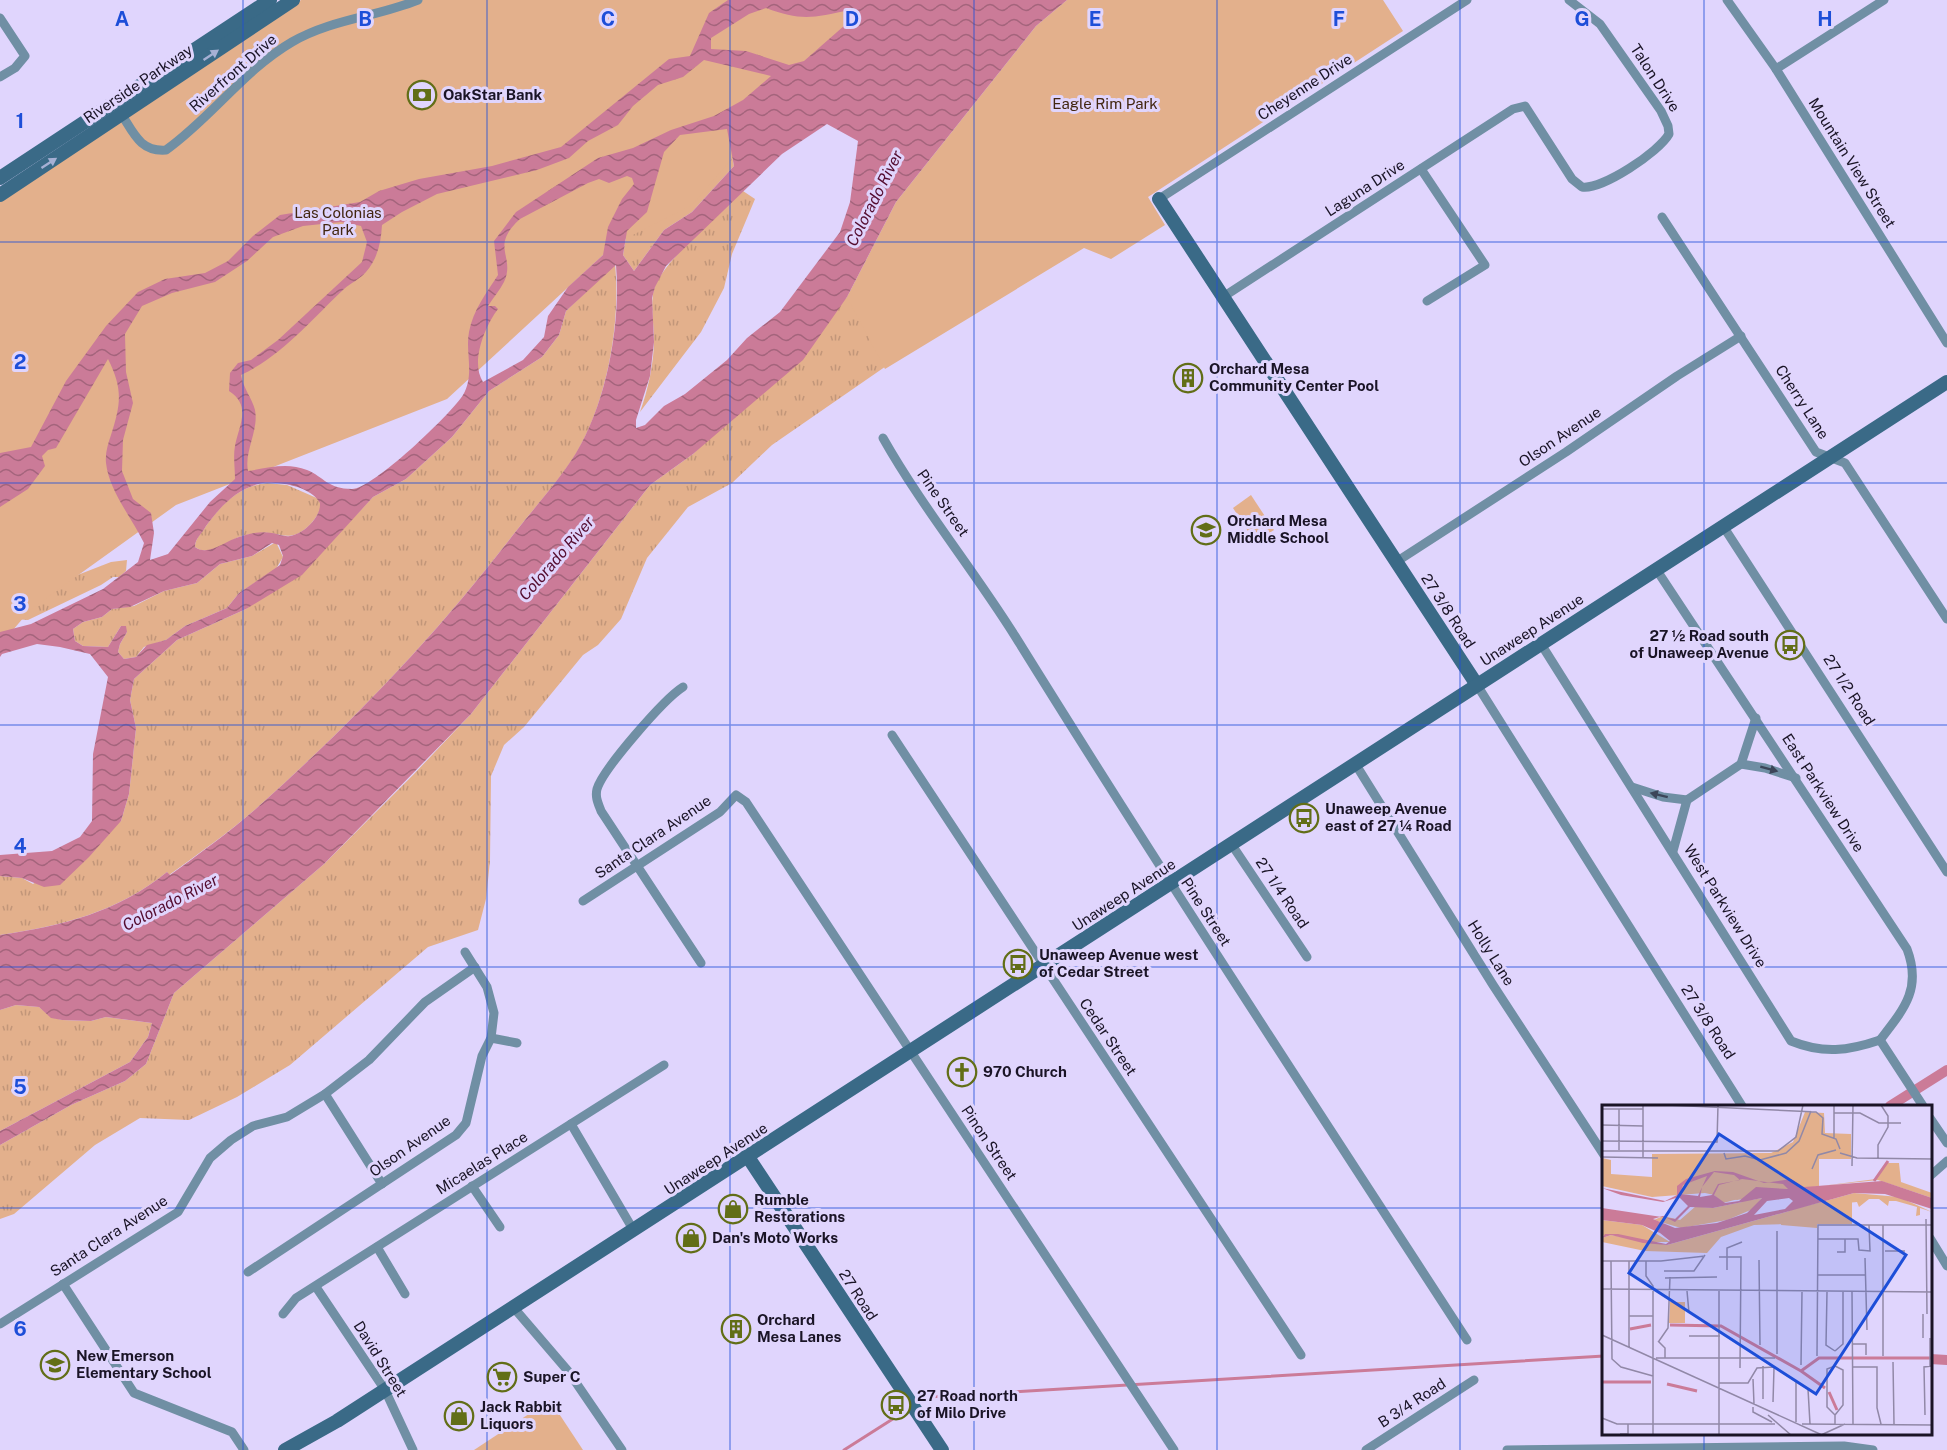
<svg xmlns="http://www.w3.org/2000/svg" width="1947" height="1450" font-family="'Public Sans',sans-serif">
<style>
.grass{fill:url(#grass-tufts)}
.park{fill:#e3b08c}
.water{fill:url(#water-waves);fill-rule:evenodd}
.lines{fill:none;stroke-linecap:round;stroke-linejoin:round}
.stream{stroke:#cb7b98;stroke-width:3}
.canal{stroke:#cb7b98;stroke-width:10}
.street{stroke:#708fa4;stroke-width:9}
.secondary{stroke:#3a6a87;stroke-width:14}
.oneway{fill:#a6b0d4}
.oneway2{fill:#3c4558}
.grid{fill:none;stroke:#1d4ed8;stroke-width:1.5;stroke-opacity:0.55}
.labels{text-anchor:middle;stroke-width:6;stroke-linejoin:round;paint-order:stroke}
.street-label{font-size:15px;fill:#1a1426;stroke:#e0d5fd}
.poi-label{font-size:15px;font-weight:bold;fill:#1a1426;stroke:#e0d5fd;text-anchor:start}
.park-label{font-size:15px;fill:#422610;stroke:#e0d5fd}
.water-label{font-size:16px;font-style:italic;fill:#540c2f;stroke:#e0d5fd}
.inset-river{fill:none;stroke:#cb7b98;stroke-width:3}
.inset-road{fill:none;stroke:#9188a7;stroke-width:1.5}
.view{fill:#1d4ed8;fill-opacity:0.15;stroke:#1d4ed8;stroke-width:3}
.inset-edge{fill:none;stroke:#1a1426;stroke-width:3}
.grid-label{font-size:20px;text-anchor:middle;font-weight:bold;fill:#1d4ed8;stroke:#e0d5fd;stroke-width:6;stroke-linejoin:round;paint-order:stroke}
</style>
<defs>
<pattern id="grass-tufts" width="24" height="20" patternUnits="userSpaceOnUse" patternTransform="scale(1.5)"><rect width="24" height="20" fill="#e3b08c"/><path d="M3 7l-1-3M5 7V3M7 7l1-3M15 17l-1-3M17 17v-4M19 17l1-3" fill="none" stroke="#c29679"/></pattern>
<pattern id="water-waves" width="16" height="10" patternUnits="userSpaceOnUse" patternTransform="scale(1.5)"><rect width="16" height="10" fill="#cb7b98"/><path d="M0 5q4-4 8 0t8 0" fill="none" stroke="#a4647c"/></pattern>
</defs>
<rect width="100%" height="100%" fill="#e0d5fd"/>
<g class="grass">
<path d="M1067,0L918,344L772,445L732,483L688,507L647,558L621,619L598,645L583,655L524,727L504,745L491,776L490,861L486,899L478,930L428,947L290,1065L237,1097L189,1120L140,1118L95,1145L14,1214L0,1219V1145L71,1105L125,1081L146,1064L174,993L324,864L414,774L471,714L650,485L693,454L847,297Z"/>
<path d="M727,129L734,166L692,212L664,230L634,271L623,255L627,231Z"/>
<path d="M743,191L755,199L732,254L724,288L701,332L640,412C648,390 654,363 654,340C654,324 650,305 654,289C661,263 721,212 743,191Z"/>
<path d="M615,264C621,323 607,401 577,452C559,481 534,508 513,535C437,634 352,723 259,806C231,831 199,853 169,875L167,872C118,912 61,926 0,935V876L22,878L33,884L121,821L129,794L136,728L130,700L134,679L177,640L246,609L324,549L373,497L406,479L452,437L489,391L542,357L559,335L566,311Z"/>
<path d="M267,483L287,485L319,499L321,507C317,518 308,529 297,534C287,538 279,534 269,533C260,532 251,534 242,536C228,540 209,558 195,547C195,538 202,533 206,526C221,505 239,486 267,483Z"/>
<path d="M276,542L283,557L276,569L239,593L227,608L185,626L166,640L144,647L136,657L124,659L118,652L120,644L127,632L121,626L108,647L83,646L75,641L73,629L83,622L102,617L112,609L134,606L164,591L197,583L220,564L252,556Z"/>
<path d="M127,560L126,571L119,577H113L101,585L28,620L13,619L57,583L111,562Z"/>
<path d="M16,1005L39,1007L51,1017L62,1020L91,1021L106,1017L152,1023L148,1037L130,1062L0,1131V1010Z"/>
</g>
<g class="park">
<path d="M301,0H885L767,118L692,205L615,244L447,399L176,505L31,609L0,645V202Z"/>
<path d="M1067,0H1383L1403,31L1148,197L1165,225L1111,259L1084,248L885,369L847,297L896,202L1036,26Z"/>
<path d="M1251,495L1274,530L1255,542L1233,508Z"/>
<path d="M550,1400L583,1450H474Z"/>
</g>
<path class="water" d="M728,0H1067L1036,26L896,202L847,297L803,360L693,454L650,485L471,714L324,864L174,993L146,1064L125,1081L71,1105L0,1145V1131L130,1062L148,1037L152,1023L106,1017L91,1021L62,1020L51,1018L39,1007L16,1005L0,1010V935C62,926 118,912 167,872L170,875C200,853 231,831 259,806C352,723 437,634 513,535C534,508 558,482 576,453C607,402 621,323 616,265L566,311L559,335L542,357L489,391L452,437L406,479L373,497L302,575L246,609L177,640L134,679L130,700L136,728L129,794L121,821L89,857L60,885L44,887L22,878L0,876V855L52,851L80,837L92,821L93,754L108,677L90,654L60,647L37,644L2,654L0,657V632L31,624L103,589L138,562L144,543C132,518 109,491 106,463C105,453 108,444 111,435C121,404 123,389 108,359L56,448L48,450L42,456L45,466L28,489L0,507V453L31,447L66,381L106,326L138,292L165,279L205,273L228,261L253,236L280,215L360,202L379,191L419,179L492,166L561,147L669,59L690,56L709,13ZM766,8C800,21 814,18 849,10L853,18L804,61L789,65L746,51L711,49V38L749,14ZM704,60L771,76L743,100L714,116L671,130L633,148L598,158L516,212L494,241L498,275C487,292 473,310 469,332C465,352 475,375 463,395C451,414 373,489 352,489C328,489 324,477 307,470C287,462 268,468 248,471C244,451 259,431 255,410C252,398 243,388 241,375C283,355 311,320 344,289C351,283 360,279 366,272C378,258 381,242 382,225L402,212L437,194L537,170L569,158L588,141L618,125L633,106L658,85L683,77ZM827,124L858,141L850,202L840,232L780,312L747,338L727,360L685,394L664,406L645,425L636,428V420L650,376L654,342L652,298L655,287L666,266L782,154ZM727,129L734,166L692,212L664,230L634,271L623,255L627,231L647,212L664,152L680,135ZM627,176L632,178L634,184L622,199L608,227L603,255L568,287L548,316L544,337L523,360L483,382C470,362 485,326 498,309L495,306H488C493,298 500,290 504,282C516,256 489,247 520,219L588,183L599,179L609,183ZM341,222L361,226L367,242L362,262L278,340L251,360L238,363L230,373L229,391C252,406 239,425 235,446C233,456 235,468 235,479L210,502L168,554L150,560L154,533L151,513L133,499L122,471L123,440L133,403L126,372L125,334L142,306L172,293L215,282L247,261L273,237L303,226ZM263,483C281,482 310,486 320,503C321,517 304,534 290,536C284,537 278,534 272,533C261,531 249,533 239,537C225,541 208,557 195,547C195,538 202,534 206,526C221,506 237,488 263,483ZM272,543L279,545L283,556L280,565L239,593L227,608L185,626L166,640L147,645L136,657L124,659L118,652L120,644L127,632L126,626H121L108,647L83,646L75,641L73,629L83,622L102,617L112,609L130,607L164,591L197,583L220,564L252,556Z"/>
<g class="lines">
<g class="stream">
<path d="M916,1405L928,1397L1604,1356"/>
<path d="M844,1450L910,1408"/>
</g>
<g class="canal">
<path d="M1890,1106L1947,1070"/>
<path d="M1930,1359L1947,1360"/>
</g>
<g class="street">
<path d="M1727,0L1776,69L1947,343"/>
<path d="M0,18L25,56L15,68L0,77"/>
<path d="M1776,69L1884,0"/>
<path d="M122,115C134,134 141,152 166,150C211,118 244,70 292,42C332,19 376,17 418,0"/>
<path d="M1421,169L1485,265L1427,301"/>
<path d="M1159,199L1467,0"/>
<path d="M1662,217L1816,452L1845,463L1947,619"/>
<path d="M1223,297L1513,109L1525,106L1572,179L1582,187C1602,190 1659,152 1669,134L1668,126L1661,111L1600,24L1569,0"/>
<path d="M883,438C922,507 973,569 1015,636C1162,873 1315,1106 1467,1340"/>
<path d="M1723,526L1947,872"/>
<path d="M1396,562L1566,452L1677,376L1741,336"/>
<path d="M1656,569L1907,949C1922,989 1904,1009 1880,1040"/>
<path d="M1541,644L1791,1041C1823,1054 1848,1051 1880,1040"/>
<path d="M1477,685L1742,1106"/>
<path d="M683,687C664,699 603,769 597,789C595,797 598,803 601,811L701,963"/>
<path d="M892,735L1301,1355"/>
<path d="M1741,764L1765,768L1796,778"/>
<path d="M1356,765L1493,985L1604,1155"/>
<path d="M1632,787L1663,797L1687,800L1741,764L1756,718"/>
<path d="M1232,845L1307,957"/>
<path d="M1673,851L1687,800"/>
<path d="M583,901L720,812L736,795L746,802L1174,1450"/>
<path d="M491,1038L517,1043"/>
<path d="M1880,1040L1923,1106"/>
<path d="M325,1094L382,1184"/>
<path d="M1930,1118L1947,1143"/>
<path d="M571,1124L634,1231"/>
<path d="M1930,1176L1947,1161"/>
<path d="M472,1186L500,1227"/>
<path d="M1930,1238L1947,1266"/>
<path d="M377,1247L405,1294"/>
<path d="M248,1272L456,1135L466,1123L482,1056L491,1038L494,1013L487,987L465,952"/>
<path d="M63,1284L134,1393L232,1432L244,1450"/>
<path d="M316,1287L385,1390L413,1450"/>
<path d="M514,1308L568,1371L622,1450"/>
<path d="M283,1314L296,1298L664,1065"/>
<path d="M0,1324L178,1212L210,1158L231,1140L253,1126L287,1117L325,1094L369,1060L425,1002L475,967"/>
<path d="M1366,1450L1474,1380"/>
<path d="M1507,1450L1844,1446L1873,1450"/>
</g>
<g class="secondary">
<path d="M0,178L270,0"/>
<path d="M0,195L293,0"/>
<path d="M1159,199L1477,685"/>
<path d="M748,1157L942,1450"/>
<path d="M285,1450L337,1421L1947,382"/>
</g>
</g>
<defs><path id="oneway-solid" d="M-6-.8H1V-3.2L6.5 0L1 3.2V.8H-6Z" transform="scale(1.5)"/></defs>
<g class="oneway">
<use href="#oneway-solid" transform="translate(211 55) rotate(-34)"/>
<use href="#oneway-solid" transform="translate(49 163) rotate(-33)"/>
</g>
<g class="oneway2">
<use href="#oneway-solid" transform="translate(1769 769) rotate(15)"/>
<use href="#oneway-solid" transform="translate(1659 795) rotate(-166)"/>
</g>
<path class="grid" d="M243,0V1450M487,0V1450M730,0V1450M974,0V1450M1217,0V1450M1460,0V1450M1704,0V1106M0,242H1947M0,483H1947M0,725H1947M0,967H1947M0,1208H1604M1930,1208H1947M1704,1434V1450"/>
<defs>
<g id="bank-ring" transform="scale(1.5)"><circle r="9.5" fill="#e0d5fd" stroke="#626e17" stroke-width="1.5"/><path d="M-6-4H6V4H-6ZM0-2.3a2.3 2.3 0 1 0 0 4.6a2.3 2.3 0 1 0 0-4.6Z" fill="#626e17"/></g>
<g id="building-ring" transform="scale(1.5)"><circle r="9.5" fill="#e0d5fd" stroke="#626e17" stroke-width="1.5"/><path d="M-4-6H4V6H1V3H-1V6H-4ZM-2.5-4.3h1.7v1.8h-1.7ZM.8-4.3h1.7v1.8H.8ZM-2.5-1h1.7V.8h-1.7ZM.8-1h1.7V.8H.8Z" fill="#626e17"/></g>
<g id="school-ring" transform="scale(1.5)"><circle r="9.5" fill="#e0d5fd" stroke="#626e17" stroke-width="1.5"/><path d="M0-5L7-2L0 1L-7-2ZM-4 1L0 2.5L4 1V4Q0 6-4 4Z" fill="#626e17"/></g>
<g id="bus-ring" transform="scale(1.5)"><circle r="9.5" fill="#e0d5fd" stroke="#626e17" stroke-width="1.5"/><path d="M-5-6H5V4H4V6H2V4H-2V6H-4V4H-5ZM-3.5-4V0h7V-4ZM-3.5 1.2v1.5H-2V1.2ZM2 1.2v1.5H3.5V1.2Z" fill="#626e17"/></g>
<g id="church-ring" transform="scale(1.5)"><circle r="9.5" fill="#e0d5fd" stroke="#626e17" stroke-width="1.5"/><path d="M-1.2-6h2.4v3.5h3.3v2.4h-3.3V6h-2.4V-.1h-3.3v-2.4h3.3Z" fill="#626e17"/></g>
<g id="shop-ring" transform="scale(1.5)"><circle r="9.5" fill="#e0d5fd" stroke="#626e17" stroke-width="1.5"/><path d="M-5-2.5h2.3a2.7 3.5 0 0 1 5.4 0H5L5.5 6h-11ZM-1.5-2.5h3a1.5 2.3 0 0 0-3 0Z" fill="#626e17"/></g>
<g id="supermarket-ring" transform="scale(1.5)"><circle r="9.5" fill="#e0d5fd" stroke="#626e17" stroke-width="1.5"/><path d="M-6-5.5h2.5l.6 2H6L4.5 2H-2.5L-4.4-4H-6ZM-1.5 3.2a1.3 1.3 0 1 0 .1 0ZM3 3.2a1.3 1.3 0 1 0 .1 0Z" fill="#626e17"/></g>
</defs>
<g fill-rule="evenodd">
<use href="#bank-ring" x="422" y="95"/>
<use href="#building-ring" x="1188" y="378"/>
<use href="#school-ring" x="1206" y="530"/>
<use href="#bus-ring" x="1790" y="645"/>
<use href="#bus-ring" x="1304" y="818"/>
<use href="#bus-ring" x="1018" y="964"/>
<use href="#church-ring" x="962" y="1072"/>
<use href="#shop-ring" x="733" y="1209"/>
<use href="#shop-ring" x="691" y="1238"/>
<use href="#building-ring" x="736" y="1329"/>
<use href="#school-ring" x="55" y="1365"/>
<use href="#supermarket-ring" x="502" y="1377"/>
<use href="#bus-ring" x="896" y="1405"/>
<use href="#shop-ring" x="459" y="1416"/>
</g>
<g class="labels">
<g class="street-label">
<text transform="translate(233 73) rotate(-41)" y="5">Riverfront Drive</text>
<text transform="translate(1655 78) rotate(57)" y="5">Talon Drive</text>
<text transform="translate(138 84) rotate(-34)" y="5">Riverside Parkway</text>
<text transform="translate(1305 87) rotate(-33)" y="5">Cheyenne Drive</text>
<text transform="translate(1852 163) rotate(58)" y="5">Mountain View Street</text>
<text transform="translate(1365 188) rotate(-33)" y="5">Laguna Drive</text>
<text transform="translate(1802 402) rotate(57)" y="5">Cherry Lane</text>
<text transform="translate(1560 437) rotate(-34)" y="5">Olson Avenue</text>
<text transform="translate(943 503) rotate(55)" y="5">Pine Street</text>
<text transform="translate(1448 611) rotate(57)" y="5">27 3/8 Road</text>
<text transform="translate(1532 630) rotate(-33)" y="5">Unaweep Avenue</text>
<text transform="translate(1849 690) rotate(57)" y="5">27 1/2 Road</text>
<text transform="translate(1823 793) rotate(57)" y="5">East Parkview Drive</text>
<text transform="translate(653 837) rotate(-34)" y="5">Santa Clara Avenue</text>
<text transform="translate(1282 893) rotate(56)" y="5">27 1/4 Road</text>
<text transform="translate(1124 895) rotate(-33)" y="5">Unaweep Avenue</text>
<text transform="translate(1725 906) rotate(58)" y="5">West Parkview Drive</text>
<text transform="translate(1206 912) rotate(57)" y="5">Pine Street</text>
<text transform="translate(1491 953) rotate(58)" y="5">Holly Lane</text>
<text transform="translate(1708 1022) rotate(57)" y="5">27 3/8 Road</text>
<text transform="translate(1108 1037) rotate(56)" y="5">Cedar Street</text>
<text transform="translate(989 1143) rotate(56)" y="5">Pinon Street</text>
<text transform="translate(410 1146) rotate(-35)" y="5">Olson Avenue</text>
<text transform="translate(716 1159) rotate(-33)" y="5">Unaweep Avenue</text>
<text transform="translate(482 1163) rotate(-32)" y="5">Micaelas Place</text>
<text transform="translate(109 1236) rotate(-33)" y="5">Santa Clara Avenue</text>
<text transform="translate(858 1295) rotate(57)" y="5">27 Road</text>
<text transform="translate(380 1359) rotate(58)" y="5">David Street</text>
<text transform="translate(1412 1403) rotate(-33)" y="5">B 3/4 Road</text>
</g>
<g class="poi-label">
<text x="443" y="100">OakStar Bank</text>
<text x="1209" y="374">Orchard Mesa<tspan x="1209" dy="17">Community Center Pool</tspan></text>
<text x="1227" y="526">Orchard Mesa<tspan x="1227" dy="17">Middle School</tspan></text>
<text x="1769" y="641" text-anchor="end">27 ½ Road south<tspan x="1769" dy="17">of Unaweep Avenue</tspan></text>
<text x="1325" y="814">Unaweep Avenue<tspan x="1325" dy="17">east of 27 ¼ Road</tspan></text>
<text x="1039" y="960">Unaweep Avenue west<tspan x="1039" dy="17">of Cedar Street</tspan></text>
<text x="983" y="1077">970 Church</text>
<text x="754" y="1205">Rumble<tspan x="754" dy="17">Restorations</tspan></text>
<text x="712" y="1243">Dan's Moto Works</text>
<text x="757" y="1325">Orchard<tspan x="757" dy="17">Mesa Lanes</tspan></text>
<text x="76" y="1361">New Emerson<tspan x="76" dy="17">Elementary School</tspan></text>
<text x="523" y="1382">Super C</text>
<text x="917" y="1401">27 Road north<tspan x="917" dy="17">of Milo Drive</tspan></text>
<text x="480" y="1412">Jack Rabbit<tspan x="480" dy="17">Liquors</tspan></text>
</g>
<g class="park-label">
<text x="1105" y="109">Eagle Rim Park</text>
<text x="338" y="218">Las Colonias<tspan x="338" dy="17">Park</tspan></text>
</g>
<g class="water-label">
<text transform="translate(874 198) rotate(-63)" y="6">Colorado River</text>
<text transform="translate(556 558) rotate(-49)" y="6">Colorado River</text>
<text transform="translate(170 902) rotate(-27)" y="6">Colorado River</text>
</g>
</g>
<g transform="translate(1602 1105)">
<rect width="330" height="330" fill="#e0d5fd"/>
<path d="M284,58H297L299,77L330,88V93L276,75L219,81L274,74ZM164,83L159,91L149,95L160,93L151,104L125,115L79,123L52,115L61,111L78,115L94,101L85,94L110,98L100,102L111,103L140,97V93L121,98L112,90ZM252,88L297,92L330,107L318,103V110L314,111L315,102L294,96H287L286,101L277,94H267L257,102L255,97L245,98L184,119L152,120L119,132L105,148L43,146L0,137V133L9,130L65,140ZM0,115L40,120L68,137H42L9,129L0,131Z" fill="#e3b08c"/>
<path d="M203,7L222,8L223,28L249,29V54H217V81L135,95L103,88L50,92L0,81V53L9,55V69L50,72V49L169,48L191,37ZM250,90V119H215V123L179,120L180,110L191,104ZM68,197H83V218H67Z" fill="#e3b08c"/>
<path d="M113,66L131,67L162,78L189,74L202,82L280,76L330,93V104L283,89L252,88L65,140L41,138L9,130L0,133L3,129H16L64,139L68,136L58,128L40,120L0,115V103L73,114L86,101L77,92L61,97L19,90L0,83L63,96L75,90V81L84,74ZM112,67L132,70L138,75L116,79L110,90L98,92L100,82ZM105,71L96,91L78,89L81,80ZM140,74L181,79L186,84L154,82L137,96L123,98L112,90L117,80ZM160,93L145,108L115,118L73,123L51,114L61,111L73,117L88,102L111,103ZM187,93L191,96L183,104L152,110L165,96Z" fill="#cb7b98" fill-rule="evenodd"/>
<path class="inset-river" d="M272,76L286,56M68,220L119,221L199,266M28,224L49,220M0,277H49M65,279L95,286M223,283L199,266L217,253H330M227,287L235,305"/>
<path class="inset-road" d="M65,0L214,7L221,13L220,29L234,34L238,44M0,4H41M17,4V45M232,8H258L277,18H299M0,20L41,21M232,33V0M0,36L115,37L116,0M0,46H176L194,32L201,0M122,48L124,54L143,51L158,55L184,48L197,36L209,6M238,48L255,53L330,54M0,52L56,53M41,52V0M276,53V40L286,22V11L279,0M250,61L251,0M210,64L216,50L234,45M324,114L325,209M281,120V251M216,134H256L257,145L268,146L267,120M283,146H303M235,147H243V134M117,152H139L138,263M263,153L265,225M157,155L158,240M0,156H59L103,151M9,156L10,254L19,262L51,271M27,156V242M44,156V171L51,181V330M125,165V143L140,137M62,166H92L103,150M216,170H263M63,173L115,172M0,184L330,187M85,186L87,208M117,186V330M225,187L224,240L233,246M250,187L251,319M321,209V233M27,211H51M0,230L220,330M87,231H118M328,233V261M56,236L63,243V253M57,236L66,223L68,172M250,239H264V250M233,246L241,239V187M175,249V126M215,251L216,120H330M54,253H173M291,257L292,319M199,260L200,187M233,261L225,264V302L233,310V319M250,262H275V303L279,319M151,274L152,299M117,278H146L155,263L172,262L206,284L208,319M161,294V261M171,297L172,263M151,302V307L170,317M166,310L189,330M233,310L241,300V265L233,261M323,310L322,262L330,261M0,313L15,319H173M194,317V276M200,319L330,320M18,329H26V319M219,330L243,319"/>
<path class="view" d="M117,29L304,150L214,289L27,168Z"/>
<rect width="330" height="330" class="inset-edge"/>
</g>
<g class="grid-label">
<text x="122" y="26">A</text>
<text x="365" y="26">B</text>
<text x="608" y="26">C</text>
<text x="852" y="26">D</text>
<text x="1095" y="26">E</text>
<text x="1339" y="26">F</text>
<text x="1582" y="26">G</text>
<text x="1825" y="26">H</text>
<text x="20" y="128">1</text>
<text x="20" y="369">2</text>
<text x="20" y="611">3</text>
<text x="20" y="853">4</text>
<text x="20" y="1094">5</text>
<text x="20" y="1336">6</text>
</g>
</svg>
